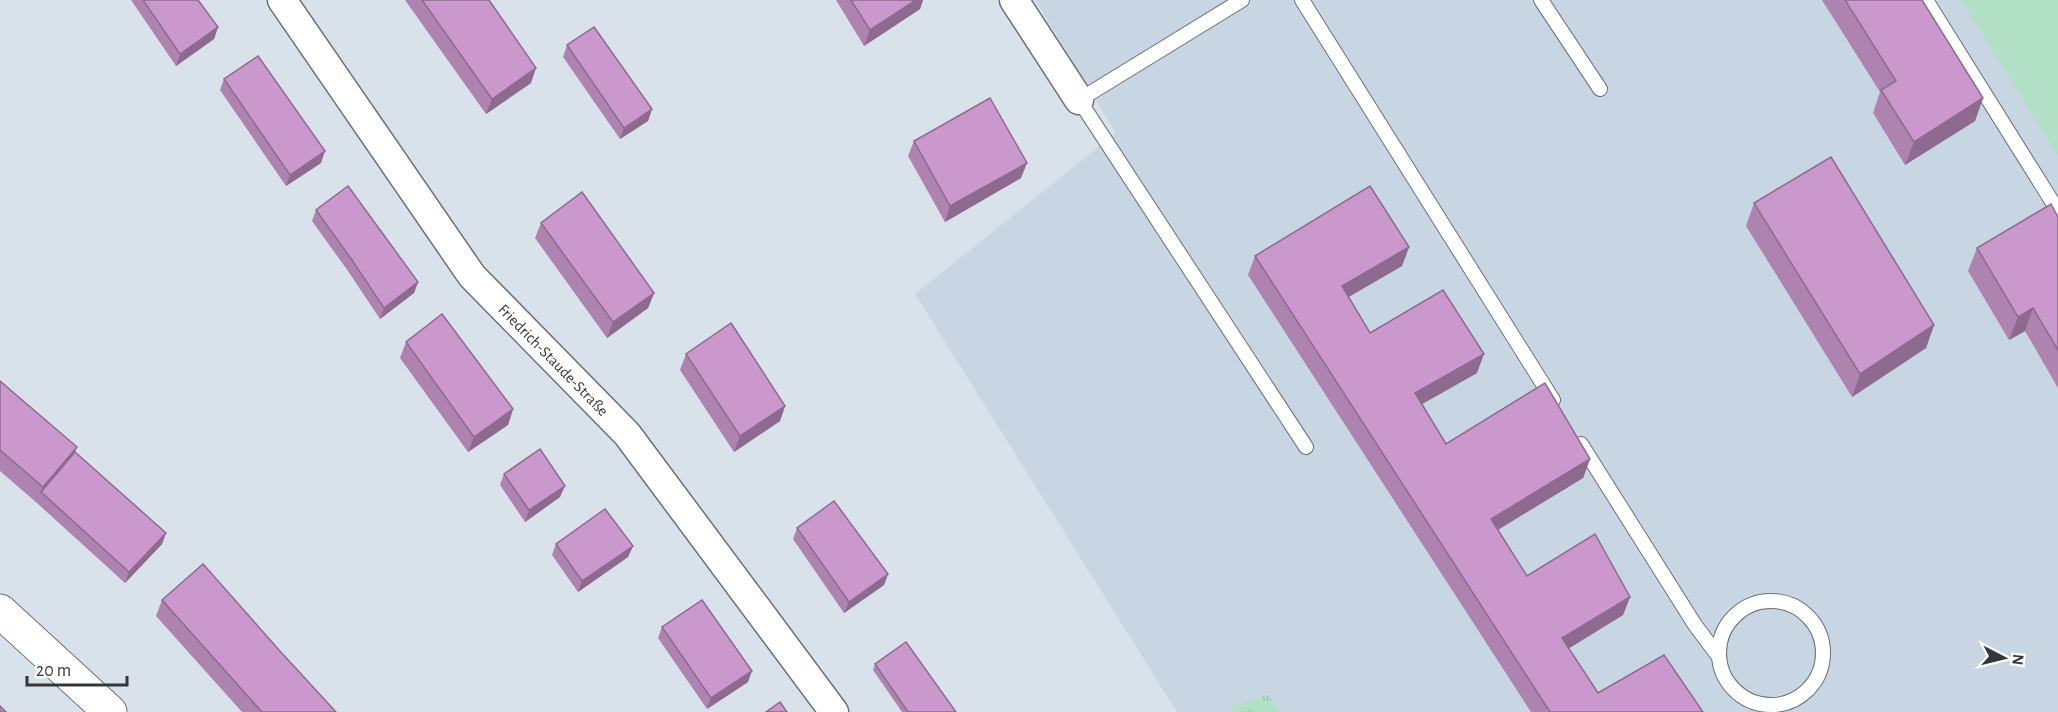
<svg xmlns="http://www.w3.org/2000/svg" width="2058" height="712" font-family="'Alegreya Sans',sans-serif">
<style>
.built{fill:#c8d6e4}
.grass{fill:#b1e0c7}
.park{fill:url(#park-tufts)}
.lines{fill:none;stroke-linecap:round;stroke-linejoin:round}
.service-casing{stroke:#697178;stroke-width:16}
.minor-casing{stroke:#697178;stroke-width:31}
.secondary-casing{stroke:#697178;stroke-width:35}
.service{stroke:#fff;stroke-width:14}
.minor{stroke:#fff;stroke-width:28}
.secondary{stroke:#fff;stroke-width:33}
.wall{fill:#af83b0}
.shaded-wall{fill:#8e6a90}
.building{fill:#cb98cd;stroke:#8e6a90;stroke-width:1.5}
.labels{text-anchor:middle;stroke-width:6;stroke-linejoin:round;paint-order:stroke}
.street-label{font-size:16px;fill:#34373a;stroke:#fff}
</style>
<defs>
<pattern id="park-tufts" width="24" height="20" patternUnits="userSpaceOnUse" patternTransform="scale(1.5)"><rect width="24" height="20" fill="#b1e0c7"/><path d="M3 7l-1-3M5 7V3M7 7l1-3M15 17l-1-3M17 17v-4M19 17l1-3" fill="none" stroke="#99c1ac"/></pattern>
</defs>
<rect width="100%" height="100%" fill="#d9e1ea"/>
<path class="built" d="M1035,0H2058V712H1177L915,294L1116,133Z"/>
<path class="grass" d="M1961,0H2058V156Z"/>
<path class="park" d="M1268,695L1280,712H1231L1234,706Z"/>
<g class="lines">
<g class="service-casing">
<g id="service">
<path d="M1242,0L1079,100L1306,447"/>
<path d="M1302,0L1553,400"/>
<path d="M1541,0L1600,89"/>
<path d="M1926,0L2058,211"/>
<path d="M1581,444L1695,625L1719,657"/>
<circle cx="1771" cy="653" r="52"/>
</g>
</g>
<g class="minor-casing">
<g id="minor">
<path id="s1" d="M282,0L472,276L627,434L834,712"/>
<path d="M1014,0L1079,100"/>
</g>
</g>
<g class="secondary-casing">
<path id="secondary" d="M0,611L110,712"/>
</g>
<use href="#service" class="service"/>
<use href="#minor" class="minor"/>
<use href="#secondary" class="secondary"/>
</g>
<g class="wall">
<path d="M131,0H198L218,27L214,39L176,66Z"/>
<path d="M405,0H489L531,83L486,114Z"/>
<path d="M836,0H923L920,9L864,46Z"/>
<path d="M1822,0H1922L1983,98L1975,121L1905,165L1873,113L1880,92Z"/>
<path d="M567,45L652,109L648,121L620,139L563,57Z"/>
<path d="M224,79L321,163L286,186L220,90Z"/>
<path d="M914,141L1021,178L945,222L908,156Z"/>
<path d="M1754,203L1934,325L1926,348L1852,397L1746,226Z"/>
<path d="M316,210L418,282L414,293L380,319L348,271L312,221Z"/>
<path d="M2058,217V388L2025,331L2009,340L1968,271L1977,248Z"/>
<path d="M541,223L654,293L648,308L607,338L535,238Z"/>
<path d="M1409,247L1402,266L1348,297L1370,333L1477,373L1422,404L1446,444L1590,459L1583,478L1498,530L1527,576L1630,597L1623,615L1569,648L1598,693L1703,712H1531L1248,275L1255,256Z"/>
<path d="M406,342L513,409L508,425L468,452L400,358Z"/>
<path d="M686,354L785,406L780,421L734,452L680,370Z"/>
<path d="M0,381L75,452L166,533L162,544L125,583L37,503L0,471Z"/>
<path d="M504,474L560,497L525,522L500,485Z"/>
<path d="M797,528L888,574L884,585L844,613L793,539Z"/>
<path d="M556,544L633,546L628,557L578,592L552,555Z"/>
<path d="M162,600L336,712H242L156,616Z"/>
<path d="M662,627L748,682L707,709L658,638Z"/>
<path d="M875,664L956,712H902L873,670Z"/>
</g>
<g class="shaded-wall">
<path d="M916,0H923L920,9L864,46L870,30Z"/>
<path d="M218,27L214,39L176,66L180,54Z"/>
<path d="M536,68L531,83L486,114L492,99Z"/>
<path d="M1983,98L1975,121L1905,165L1914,142Z"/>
<path d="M652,109L648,121L620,139L624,128Z"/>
<path d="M325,151L321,163L286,186L290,175Z"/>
<path d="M1027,163L1021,178L945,222L950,206Z"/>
<path d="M1409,247L1402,266L1335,305L1342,286Z"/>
<path d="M418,282L414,293L380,319L384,308Z"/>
<path d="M654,293L648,308L607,338L613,322Z"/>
<path d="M2033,308L2025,331L2009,340L2018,317Z"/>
<path d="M1934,325L1926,348L1852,397L1860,374Z"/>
<path d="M1484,354L1477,373L1408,412L1415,393Z"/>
<path d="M785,406L780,421L734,452L740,436Z"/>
<path d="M513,409L508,425L468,452L474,437Z"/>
<path d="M77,447L71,463L41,492L43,487Z"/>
<path d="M1590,459L1583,478L1484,538L1491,519Z"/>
<path d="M565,486L560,497L525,522L529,510Z"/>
<path d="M166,533L162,544L125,583L129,572Z"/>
<path d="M633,546L628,557L578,592L582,581Z"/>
<path d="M888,574L884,585L844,613L849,602Z"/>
<path d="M1630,597L1623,615L1555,657L1562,638Z"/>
<path d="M752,671L748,682L707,709L711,698Z"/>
</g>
<g class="building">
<path d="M143,0H198L218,27L180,54Z"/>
<path d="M422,0H489L536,68L492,99Z"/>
<path d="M851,0H916L870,30Z"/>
<path d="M1845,0H1922L1983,98L1914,142L1881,90L1896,81Z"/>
<path d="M594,27L652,109L624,128L567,45Z"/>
<path d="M258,56L325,151L290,175L224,79Z"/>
<path d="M990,98L1027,163L950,206L914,141Z"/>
<path d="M1831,157L1934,325L1860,374L1754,203Z"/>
<path d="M348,186L418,282L384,308L352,260L316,210Z"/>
<path d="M1370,186L1409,247L1342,286L1370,333L1443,290L1484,354L1415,393L1446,444L1545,383L1590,459L1491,519L1527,576L1595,534L1630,597L1562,638L1598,693L1664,655L1703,712H1550L1255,256Z"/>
<path d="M582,192L654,293L613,322L541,223Z"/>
<path d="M2051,204L2058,217V350L2033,308L2018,317L1977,248Z"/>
<path d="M442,314L513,409L474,437L406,342Z"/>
<path d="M731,323L785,406L740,436L686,354Z"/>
<path d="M0,381L77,447L43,487L0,450Z"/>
<path d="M540,449L565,486L529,510L504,474Z"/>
<path d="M75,452L166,533L129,572L41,492Z"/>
<path d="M834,501L888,574L849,602L797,528Z"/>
<path d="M605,509L633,546L582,581L556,544Z"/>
<path d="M203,564L279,650L336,712H262L162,600Z"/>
<path d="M702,600L752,671L711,698L662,627Z"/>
<path d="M906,642L956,712H908L875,664Z"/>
<path d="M780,702L787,712H766Z"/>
<path d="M0,706L6,712H0Z"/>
</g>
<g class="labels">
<g class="street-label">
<text dy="6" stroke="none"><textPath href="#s1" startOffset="452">Friedrich-Staude-Straße</textPath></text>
</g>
</g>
<g transform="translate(2004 658) rotate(97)" stroke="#ffffff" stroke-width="4.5" paint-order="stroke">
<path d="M0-4.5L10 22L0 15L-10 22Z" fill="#34373a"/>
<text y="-9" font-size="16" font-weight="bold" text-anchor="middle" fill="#34373a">N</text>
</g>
<path d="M27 676v9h100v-9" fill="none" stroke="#34373a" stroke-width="3"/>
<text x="36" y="676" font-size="18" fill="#34373a" stroke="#ffffff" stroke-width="4.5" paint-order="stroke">20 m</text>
</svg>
